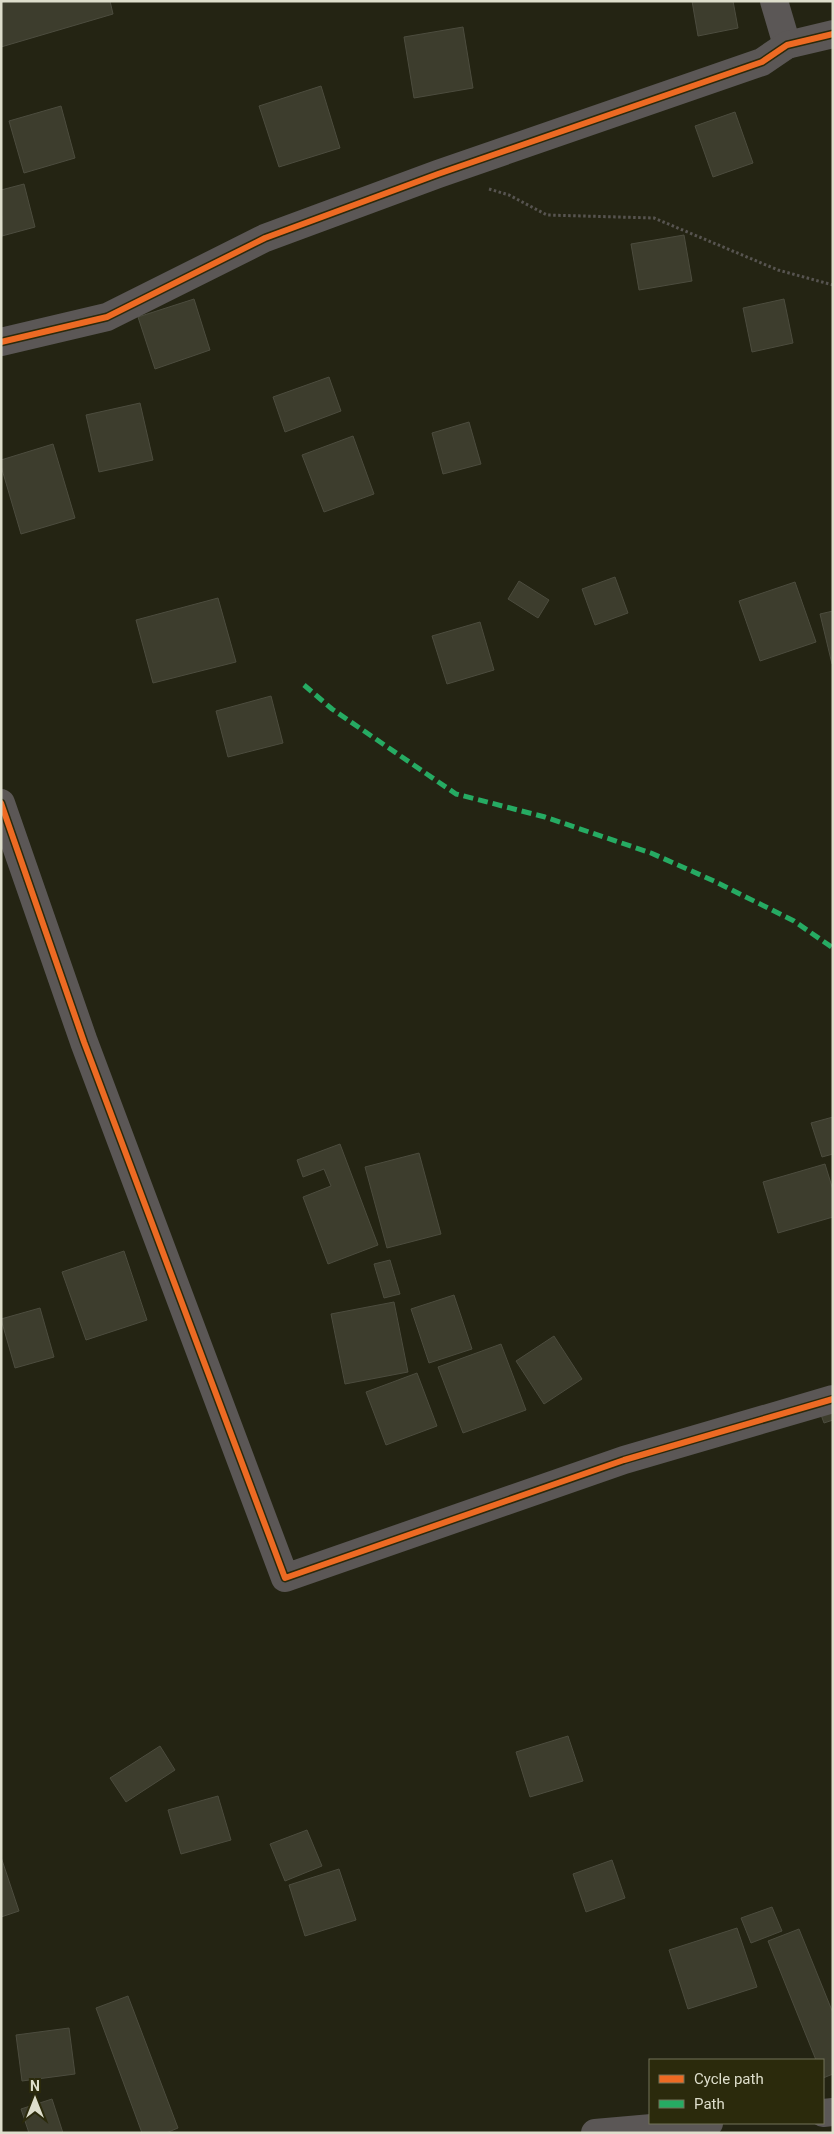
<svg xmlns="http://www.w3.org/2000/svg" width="834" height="2134" font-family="Roboto,sans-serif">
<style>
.building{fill:#3d3d2d;stroke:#4c4c3e}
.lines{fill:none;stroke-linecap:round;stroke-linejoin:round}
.path{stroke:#575450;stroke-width:3;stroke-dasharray:2.5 2.5;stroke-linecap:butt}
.street{stroke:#5b5756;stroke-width:28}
.quiet{stroke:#26ab63;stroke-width:5;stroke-dasharray:10 5;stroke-linecap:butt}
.cycleway-casing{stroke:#2b2a0c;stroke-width:9}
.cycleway{stroke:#ed6a23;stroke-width:6}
</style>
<rect width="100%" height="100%" fill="#242413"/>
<g class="building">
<path d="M7,1H110L113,14L1,47V3Z"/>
<path d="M692,1H733L738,28L698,36Z"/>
<path d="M463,27L473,88L414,98L404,37Z"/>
<path d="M321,86L340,148L279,167L259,106Z"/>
<path d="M61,106L75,158L24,173L9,121Z"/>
<path d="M735,112L753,163L713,177L695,126Z"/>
<path d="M24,184L35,227L2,236L1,190Z"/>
<path d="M684,235L692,281L639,290L631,244Z"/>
<path d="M194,299L210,350L155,369L138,317Z"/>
<path d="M784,299L793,343L752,352L743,308Z"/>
<path d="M329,377L341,411L285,432L273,397Z"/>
<path d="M140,403L153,460L99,472L86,415Z"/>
<path d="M469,422L481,464L443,474L432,433Z"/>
<path d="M353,436L374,494L324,512L302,455Z"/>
<path d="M53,444L75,518L21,534L1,466V460Z"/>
<path d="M615,577L628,613L595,625L582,589Z"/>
<path d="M519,581L549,600L538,618L508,599Z"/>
<path d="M795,582L816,642L760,661L739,601Z"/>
<path d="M218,598L236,662L153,683L136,620Z"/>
<path d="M833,611V664H832L820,614Z"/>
<path d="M480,622L494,670L447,684L432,636Z"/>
<path d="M271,696L283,743L228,757L216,711Z"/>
<path d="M833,1117V1154L822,1157L811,1123Z"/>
<path d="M340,1144L378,1245L328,1264L303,1197L331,1186L324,1169L303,1177L297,1160Z"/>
<path d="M419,1153L441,1234L387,1248L365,1167Z"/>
<path d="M825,1164L833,1190V1217L778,1233L763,1182Z"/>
<path d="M124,1251L147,1320L86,1340L62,1272Z"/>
<path d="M390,1260L400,1294L384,1298L374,1264Z"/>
<path d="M454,1295L472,1349L429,1363L411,1309Z"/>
<path d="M394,1302L408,1372L345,1384L331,1314Z"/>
<path d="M40,1308L54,1357L15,1368L1,1319Z"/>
<path d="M554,1336L582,1379L544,1404L516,1361Z"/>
<path d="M501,1344L526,1410L463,1433L438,1367Z"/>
<path d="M417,1373L437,1426L386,1445L366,1392Z"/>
<path d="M833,1398V1420L824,1423L817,1404Z"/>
<path d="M568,1736L583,1781L530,1797L516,1752Z"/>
<path d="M160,1746L175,1770L126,1802L110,1778Z"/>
<path d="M218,1796L231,1840L181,1854L168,1810Z"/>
<path d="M307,1830L322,1866L285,1881L270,1844Z"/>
<path d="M1,1857L19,1911L1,1917Z"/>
<path d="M612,1860L625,1898L586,1912L573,1874Z"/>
<path d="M339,1869L356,1920L305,1936L289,1885Z"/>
<path d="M772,1907L782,1931L751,1943L741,1918Z"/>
<path d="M737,1928L757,1987L688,2009L669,1950Z"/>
<path d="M799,1929L833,2013V2074L823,2078V2060H816L768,1941Z"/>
<path d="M128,1996L178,2128L166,2133H142L96,2008Z"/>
<path d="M69,2028L75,2074L22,2081L16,2035Z"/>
<path d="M52,2099L63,2133H29L21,2109Z"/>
</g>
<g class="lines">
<path class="path" d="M489,189L509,195L547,215L654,218L778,270L833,285"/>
<g class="street">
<path d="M774,1L787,45"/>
<path d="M1,342L107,317L265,238L438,174L762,62L787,45L833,34"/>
<path d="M1,803L84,1042L285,1578L624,1460L833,1399"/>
<path d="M823,2113L833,2112"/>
<path d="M595,2133L709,2123"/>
</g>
<path class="quiet" d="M304,685L332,709L456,794L545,817L651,853L714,881L794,921L833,948"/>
<g class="cycleway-casing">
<g id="cycleway">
<path d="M1,342L107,317L265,238L438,174L762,62L787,45L833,34"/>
<path d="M1,803L84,1042L285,1578L624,1460L833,1399"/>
</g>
</g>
<use href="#cycleway" class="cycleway"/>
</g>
<rect width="834" height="2134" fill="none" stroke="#dedecc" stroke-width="5"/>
<rect x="649" y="2059" width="175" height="65" fill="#2b2a0c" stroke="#737259"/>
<rect x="659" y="2075" width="25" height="8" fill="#ed6a23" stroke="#737259"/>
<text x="694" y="2084" font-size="15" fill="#dedecc">Cycle path</text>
<rect x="659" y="2100" width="25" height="8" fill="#26ab63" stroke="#737259"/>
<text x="694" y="2109" font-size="15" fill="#dedecc">Path</text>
<g transform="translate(35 2099)" stroke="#2b2a0c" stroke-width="4" paint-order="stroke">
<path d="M0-4L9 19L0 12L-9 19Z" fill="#dedecc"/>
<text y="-8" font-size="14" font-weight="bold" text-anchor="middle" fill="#dedecc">N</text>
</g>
</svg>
